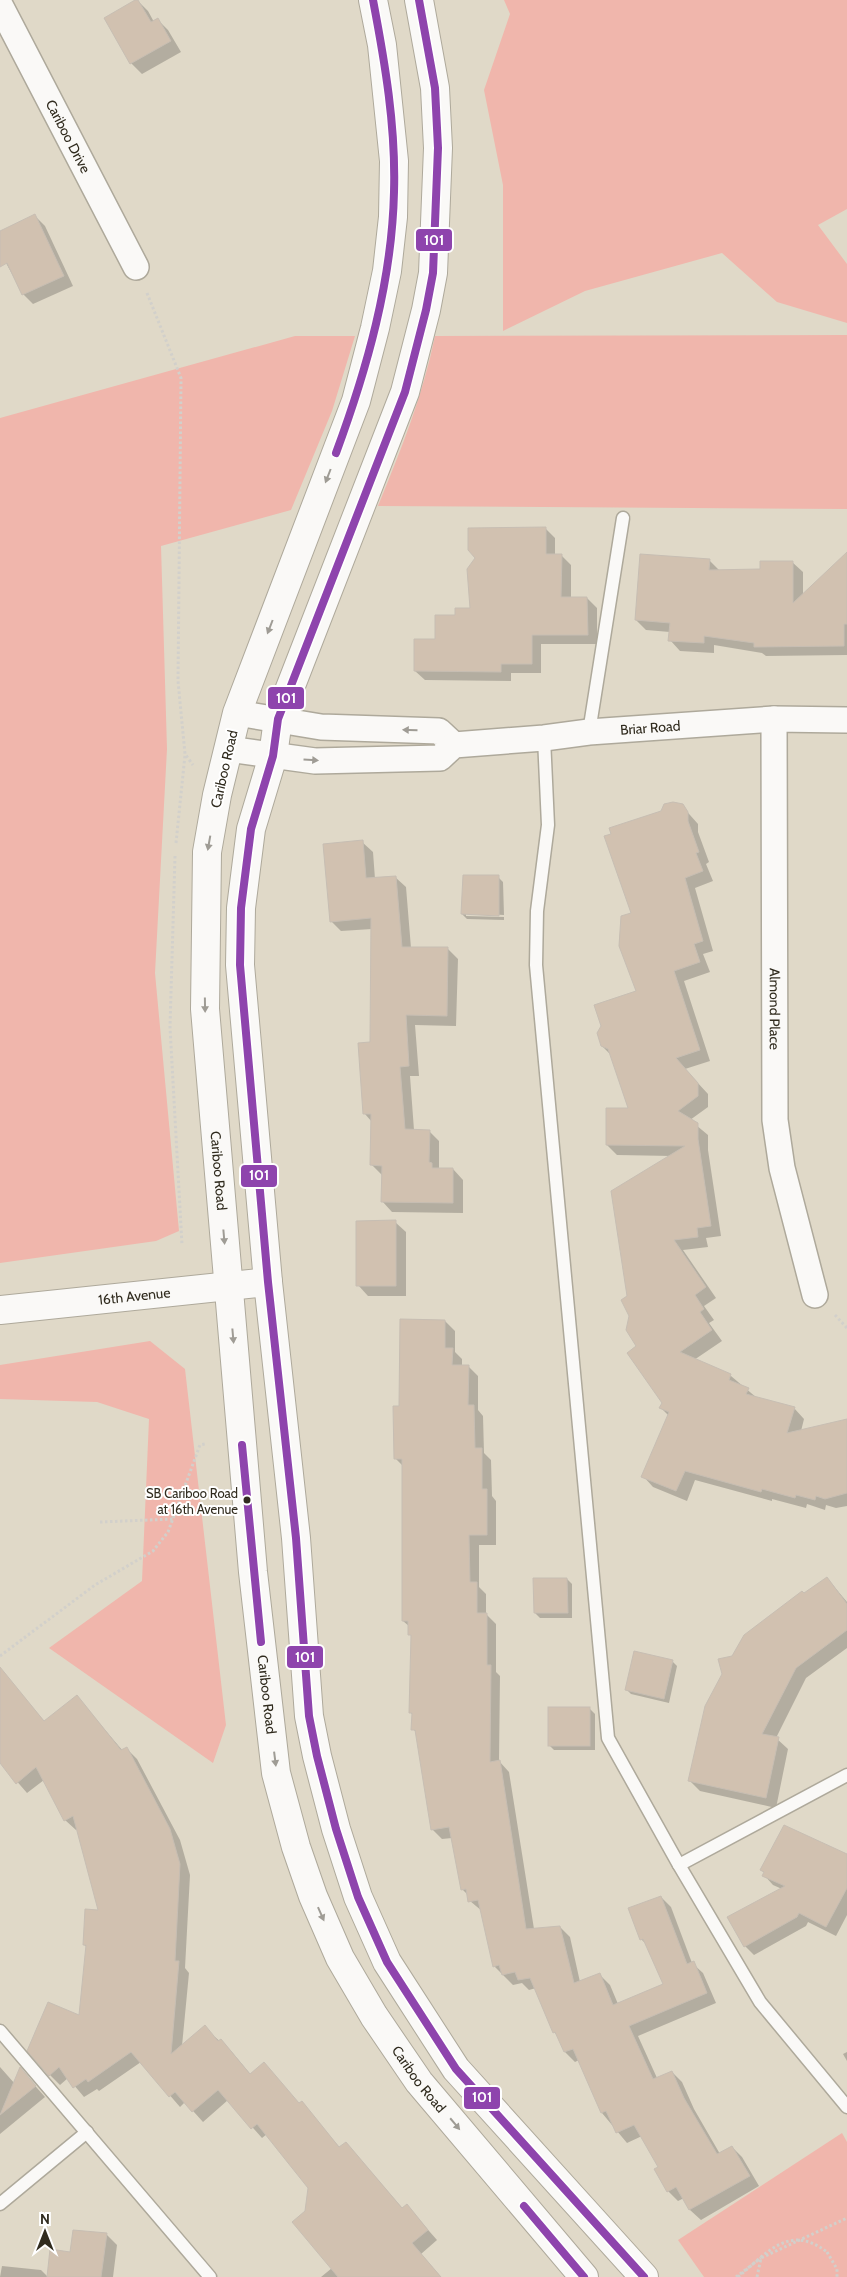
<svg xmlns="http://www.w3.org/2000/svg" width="847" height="2277" font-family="Cabin,sans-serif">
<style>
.green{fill:#f0b6ac}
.shadow{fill:#0003}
.building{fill:#d1c1b0;stroke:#c7beb3}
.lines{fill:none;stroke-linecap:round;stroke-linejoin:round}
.service-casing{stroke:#aea99b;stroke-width:15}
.minor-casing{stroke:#aea99b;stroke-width:28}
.tertiary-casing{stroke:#aea99b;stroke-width:30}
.path{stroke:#d2d0cb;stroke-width:3;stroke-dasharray:2.5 2.5;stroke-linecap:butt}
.service{stroke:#faf9f7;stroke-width:12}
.minor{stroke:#faf9f7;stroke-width:25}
.tertiary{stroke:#faf9f7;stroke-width:28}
.path-bridge{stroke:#d2d0cb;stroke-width:3;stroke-dasharray:2.5 2.5;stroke-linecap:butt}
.bus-1-casing{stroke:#fff;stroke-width:11}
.bus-1{stroke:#8e44ad;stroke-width:8}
.oneway{fill:#9f9c95}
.bus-dot{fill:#302b1e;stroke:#fff;stroke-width:2}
.labels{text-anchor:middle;stroke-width:4;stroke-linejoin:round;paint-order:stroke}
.bus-label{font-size:13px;fill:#302b1e;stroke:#fff;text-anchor:end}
.street-label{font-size:14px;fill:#302b1e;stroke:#fff}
.line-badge{stroke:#fff;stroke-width:2}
.badge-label{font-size:14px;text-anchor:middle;font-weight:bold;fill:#fff}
</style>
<rect width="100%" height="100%" fill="#e0d9c8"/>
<g class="green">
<path d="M504,0H847V209L818,225L847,264V323L777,302L722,253L585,291L503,331V185L484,90L510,14Z"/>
<path d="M847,335V509L378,506C401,450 423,395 435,336Z"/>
<path d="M295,336H355L332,411L291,510L161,546L167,749L155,973L179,1231L156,1241L0,1263V418Z"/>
<path d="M150,1341L185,1369L226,1725L213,1763L49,1648L142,1581L149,1419L97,1402L0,1399V1365Z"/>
<path d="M842,2133L847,2142V2277H704L678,2240Z"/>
</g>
<g class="shadow">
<path d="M137,0L148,11L154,22L158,20L168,30L181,52L142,74L131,63Z"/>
<path d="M35,216L45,226L73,286L33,304L23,294L0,252V232Z"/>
<path d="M545,528L555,538V555H561L571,565V598H587L597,608V644H541V673H511V681L425,680L415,671L436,640L456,617L471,609Z"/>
<path d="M847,558V655L766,656L762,653L714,645V653L680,651L670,640V632L646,630L636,620L709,560L720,571L761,570L792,562L803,572V596Z"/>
<path d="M682,806L698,824V832L709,862L706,864L713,881L695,888L713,951L703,954L710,972L684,981L710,1061L685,1069L708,1094V1107L690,1120L708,1135V1150L721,1236L706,1238L708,1247L683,1250L716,1298L704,1306L714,1320L709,1323L722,1341L694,1360L731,1376L757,1398L794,1408L804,1419L801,1431L847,1420V1506L836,1508L826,1505L825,1510L807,1504L806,1508L772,1499V1501L695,1480L687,1501L653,1487L643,1476L669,1416L661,1408L663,1403L638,1347L630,1316L628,1296L672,1156L617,1155L607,1145L629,1109L611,1055L602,1046L638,992L632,913Z"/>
<path d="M362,842L373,852L375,879L395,877L406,887L411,948H447L458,959L456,1026L415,1025L419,1076H410L414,1130L429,1131L439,1141V1169H453L463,1180V1213L392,1212L382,1201V1175L371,1164L372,1122L365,1114L371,1043L372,929L341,931L331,921Z"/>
<path d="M498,877L503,882L504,915L466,913V916L504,917V920L467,919L462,914Z"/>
<path d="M395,1222L406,1232V1296H368L358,1285Z"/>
<path d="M445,1321L455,1331V1352L462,1359V1366H468L478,1376V1410L483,1416L484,1453L491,1460L492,1496L496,1501V1545H479V1587L486,1594V1614L496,1624V1672L500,1676L499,1761L509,1772L534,1929L560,1927L570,1937L580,1982L600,1975L610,1985L618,2004L664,1984L648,1946L641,1939L661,1897L671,1907L692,1963L703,1973L716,2003L638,2036L657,2078L672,2072L682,2082L694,2109L720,2154L732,2147L742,2157L759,2186L701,2220L690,2210L684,2198L678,2201L668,2191L660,2167L642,2136L627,2143L602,2113L579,2060L575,2062L565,2052L559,2037L554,2032L536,1988L529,1990L522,1983L513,1985L494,1966L482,1911L470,1901L469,1896L462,1889L452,1838L442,1839L432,1829L417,1733L413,1729V1715L410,1712L412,1637L410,1634V1627L403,1621L404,1467L395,1458L400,1407Z"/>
<path d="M827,1578L847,1602V1648L806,1678L776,1738L788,1749L776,1808L700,1791L690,1781L733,1658L804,1595Z"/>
<path d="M567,1579L572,1584V1618H540L535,1613Z"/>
<path d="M672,1661L677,1666L669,1703L631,1694L626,1689Z"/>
<path d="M1,1671L45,1722L77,1697L123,1751L127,1749L137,1759L180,1840L190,1875L185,1968L189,1973L182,2046L215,2037L231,2051L251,2075L300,2104L302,2103L340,2148L346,2143L403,2209L407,2206L437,2240L421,2254L441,2277H321L332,2268L306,2212L309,2187L267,2134L262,2138L228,2100L203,2122L185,2102L180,2107L141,2062L99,2091L97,2089L84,2097L68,2078L60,2085L50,2075L80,2017L87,1947L84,1945L99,1911L78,1829L76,1830L65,1820L44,1780L27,1793L1,1763L0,1764Z"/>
<path d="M590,1709L595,1714V1750H554L549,1745Z"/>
<path d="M847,1856V1915L836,1936L808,1922L806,1926L754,1955L745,1946L782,1889L773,1885L764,1875L765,1873L761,1870Z"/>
<path d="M847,2052V2061L843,2054Z"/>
<path d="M0,2067L15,2084L21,2070L45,2097L0,2134Z"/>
<path d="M106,2234L117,2245L113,2277H48L71,2253Z"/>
<path d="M2,2266L41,2270L48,2277H0Z"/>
</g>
<g class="building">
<path d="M135,0H138L151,22L158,18L171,41L130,64L104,18Z"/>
<path d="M35,214L64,276L22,295L7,263L0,267V231Z"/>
<path d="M546,527V554H562L561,597H587L588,635H532V664H501V672L414,671V639H435V615H455V608H470L467,569L475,558L468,550V528Z"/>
<path d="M847,552V624H844V646L754,647V643L704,636V643L668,641L670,623L635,620L640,554L710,559L709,570L760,569V561H793V603Z"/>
<path d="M673,802L683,804L688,812V821L699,852L696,853L703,871L685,878L703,941L694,944L700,962L674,971L700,1050L676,1058L698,1083V1096L678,1111L698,1123V1139L711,1226L697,1228L698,1237L674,1240L706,1287L695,1295L704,1309L700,1312L712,1330L680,1352L731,1374L729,1380L749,1388L746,1394L795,1407L787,1433L847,1419V1493L825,1499L816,1496L815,1500L796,1495L795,1498L762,1489L761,1492L685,1471L676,1491L641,1477L669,1412L659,1408L662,1403L627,1353L636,1346L626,1330L629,1316L621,1300L627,1296L611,1191L685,1146L606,1145V1108H628L608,1049L601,1046L597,1033L601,1026L594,1005L636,991L619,946L621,916L631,913L604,836L611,834L609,828L661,811L664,804Z"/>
<path d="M363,840L366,878L396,876L402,947H448L447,1016L406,1015L409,1066L400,1067L405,1129L430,1130L429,1162L432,1163V1168H453V1203L381,1202L382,1166L370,1165L371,1114H363L358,1043L370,1042L371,918L330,922L323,844Z"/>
<path d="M463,875H499V916L461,914Z"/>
<path d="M396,1220V1286H356V1221Z"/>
<path d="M400,1319L445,1320V1348H453L452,1365H469L468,1405H474L475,1448H482V1489H487V1535H469L470,1582H477V1613H487V1665H491L490,1762L500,1760L526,1929L560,1926L574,1983L600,1973L613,2005L663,1984L643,1939L640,1940L628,1908L661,1896L687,1964L694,1961L707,1993L629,2026L653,2079L672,2071L684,2098L717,2154L732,2146L750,2176L689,2210L676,2187L667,2192L654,2169L658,2167L634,2125L616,2133L606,2111L601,2113L573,2049L564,2052L555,2032L553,2033L530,1978L518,1980L515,1972L502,1975L499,1965L493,1967L478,1900L468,1902L466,1889L461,1890L449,1827L431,1830L415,1730H411L412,1713H409L411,1635H408V1621H402V1459H394L393,1406H399Z"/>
<path d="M827,1577L847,1604V1630L796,1668L762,1734L779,1737L766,1798L688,1781L705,1706L722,1674L718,1659L732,1656L744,1635L802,1591L804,1593Z"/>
<path d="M533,1578H567L568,1613H534Z"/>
<path d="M634,1651L673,1660L664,1699L625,1690Z"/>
<path d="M0,1667L44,1721L77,1695L121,1750L127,1747L170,1829L180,1864L175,1961H179L171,2054L205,2025L218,2041L221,2039L250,2074L264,2062L299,2103L302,2101L339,2147L346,2142L402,2208L407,2204L428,2230L412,2243L441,2277H338L292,2222L305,2211L308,2188L257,2124L251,2129L218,2090L192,2112L175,2092L169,2097L131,2052L88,2082L86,2079L73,2088L59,2067L49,2076L27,2051L48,2002L79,2015L86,1945H83L85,1909L98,1910L73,1816L64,1821L36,1767L16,1784L0,1763Z"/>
<rect x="548" y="1707" width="42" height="39"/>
<path d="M784,1825L847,1854V1888L826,1927L799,1913L797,1917L744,1947L727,1917L785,1886L762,1876L764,1872L760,1870Z"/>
<path d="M20,2067L36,2086L0,2115Z"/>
<path d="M73,2230L107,2233L101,2277H47L50,2249L70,2252Z"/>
</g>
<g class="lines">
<g class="service-casing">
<g id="service">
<path d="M589,732L623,518"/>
<path d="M544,738L548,825L537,911L536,965L608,1738L679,1865L760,2002L847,2107"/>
<path d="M679,1865L847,1775"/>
<path d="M0,2031L210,2277"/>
<path d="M0,2204L87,2132"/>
</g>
</g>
<g class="minor-casing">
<g id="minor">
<path id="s1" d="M0,5L136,267"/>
<path d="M237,713L321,727L439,731L454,745"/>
<path id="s2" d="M774,719L775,1120L782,1168L815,1295"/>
<path id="s3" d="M228,749L315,761L440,758L454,745L544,738L589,732L774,719L847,720"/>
</g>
</g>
<g class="tertiary-casing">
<g id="tertiary">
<path id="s4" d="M373,0L382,45L394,161L393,217L387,271L375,328L356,401L237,713L217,795L207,852L205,1009L253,1572L276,1773L296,1847L313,1896L340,1958L374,2016L419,2082L584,2277"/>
<path d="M419,0L435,88L438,148L433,273L426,310L405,392L278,719L273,756L251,829L241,908L240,965L268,1282L296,1538L309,1716L317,1756L336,1829L358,1897L387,1962L456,2069L644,2277"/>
<path id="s5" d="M0,1310L268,1282"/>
</g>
</g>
<g class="path">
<path d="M147,293L181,378L178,681L185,754L193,765"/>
<path d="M176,843L185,755"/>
<path d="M175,856L170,1027L182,1245"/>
<path d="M835,1315L847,1328"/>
<path d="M100,1522L173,1519"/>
<path d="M0,1656L95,1585L153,1551L168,1532L200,1445L205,1444"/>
<path d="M827,2252L837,2269V2277"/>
<path d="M736,2277L761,2258"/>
<path d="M757,2277L761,2258L847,2218"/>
</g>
<use href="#service" class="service"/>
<use href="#minor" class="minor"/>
<use href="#tertiary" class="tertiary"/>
<path class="path-bridge" d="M738,2277C767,2253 789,2223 827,2252"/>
<g class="bus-1-casing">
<g id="bus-1">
<path d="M419,0L435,88L438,148L433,273L426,310L405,392L278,719L273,756L251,829L241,908L240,965L268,1282L296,1538L309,1716L317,1756L336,1829L358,1897L387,1962L456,2069L644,2277"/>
<path d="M336,453C367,369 392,281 394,192C396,127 385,63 373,0"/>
<path d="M242,1445L261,1642"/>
<path d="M524,2206L584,2277"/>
</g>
</g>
<use href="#bus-1" class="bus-1"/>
</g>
<defs><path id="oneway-solid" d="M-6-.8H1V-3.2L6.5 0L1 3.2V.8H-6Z" transform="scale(1.25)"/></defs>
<g class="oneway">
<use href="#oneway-solid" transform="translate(328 476) rotate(111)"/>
<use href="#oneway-solid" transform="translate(270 627) rotate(111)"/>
<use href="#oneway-solid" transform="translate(410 730) rotate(-178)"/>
<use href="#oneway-solid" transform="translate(311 760) rotate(4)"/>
<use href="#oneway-solid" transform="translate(209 843) rotate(100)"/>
<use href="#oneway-solid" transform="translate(205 1005) rotate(89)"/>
<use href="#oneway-solid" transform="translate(224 1237) rotate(85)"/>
<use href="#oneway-solid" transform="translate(233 1336) rotate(85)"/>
<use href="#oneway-solid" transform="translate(275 1759) rotate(83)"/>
<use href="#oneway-solid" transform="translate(321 1914) rotate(66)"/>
<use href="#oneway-solid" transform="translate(455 2124) rotate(50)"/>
</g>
<circle class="bus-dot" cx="247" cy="1500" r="4.5"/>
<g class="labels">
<g class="bus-label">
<text x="238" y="1498">SB Cariboo Road<tspan x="238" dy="16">at 16th Avenue</tspan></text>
</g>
<g class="street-label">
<text dy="5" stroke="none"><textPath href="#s1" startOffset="148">Cariboo Drive</textPath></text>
<text dy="5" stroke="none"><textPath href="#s3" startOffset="429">Briar Road</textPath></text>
<text transform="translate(224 769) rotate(-77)" y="5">Cariboo Road</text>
<text dy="5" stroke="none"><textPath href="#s2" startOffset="290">Almond Place</textPath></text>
<text dy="5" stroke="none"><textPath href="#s4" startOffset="1202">Cariboo Road</textPath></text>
<text dy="5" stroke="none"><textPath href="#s5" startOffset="135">16th Avenue</textPath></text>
<text dy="5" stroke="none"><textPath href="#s4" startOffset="1728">Cariboo Road</textPath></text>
<text dy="5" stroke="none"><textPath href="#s4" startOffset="2148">Cariboo Road</textPath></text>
</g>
</g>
<g class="line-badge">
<rect x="415" y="228" width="38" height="24" rx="5" fill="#8e44ad"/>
<rect x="267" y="686" width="38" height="24" rx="5" fill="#8e44ad"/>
<rect x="240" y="1164" width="38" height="24" rx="5" fill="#8e44ad"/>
<rect x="286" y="1645" width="38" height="24" rx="5" fill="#8e44ad"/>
<rect x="463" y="2086" width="38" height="24" rx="5" fill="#8e44ad"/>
</g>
<g class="badge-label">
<text x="434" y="245">101</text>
<text x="286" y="703">101</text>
<text x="259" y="1180">101</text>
<text x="305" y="1662">101</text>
<text x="482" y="2102">101</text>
</g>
<g transform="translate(45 2232)" stroke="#ffffff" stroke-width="4" paint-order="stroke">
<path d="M0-4L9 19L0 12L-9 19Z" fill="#302b1e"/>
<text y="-8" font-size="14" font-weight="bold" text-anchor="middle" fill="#302b1e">N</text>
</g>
</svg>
